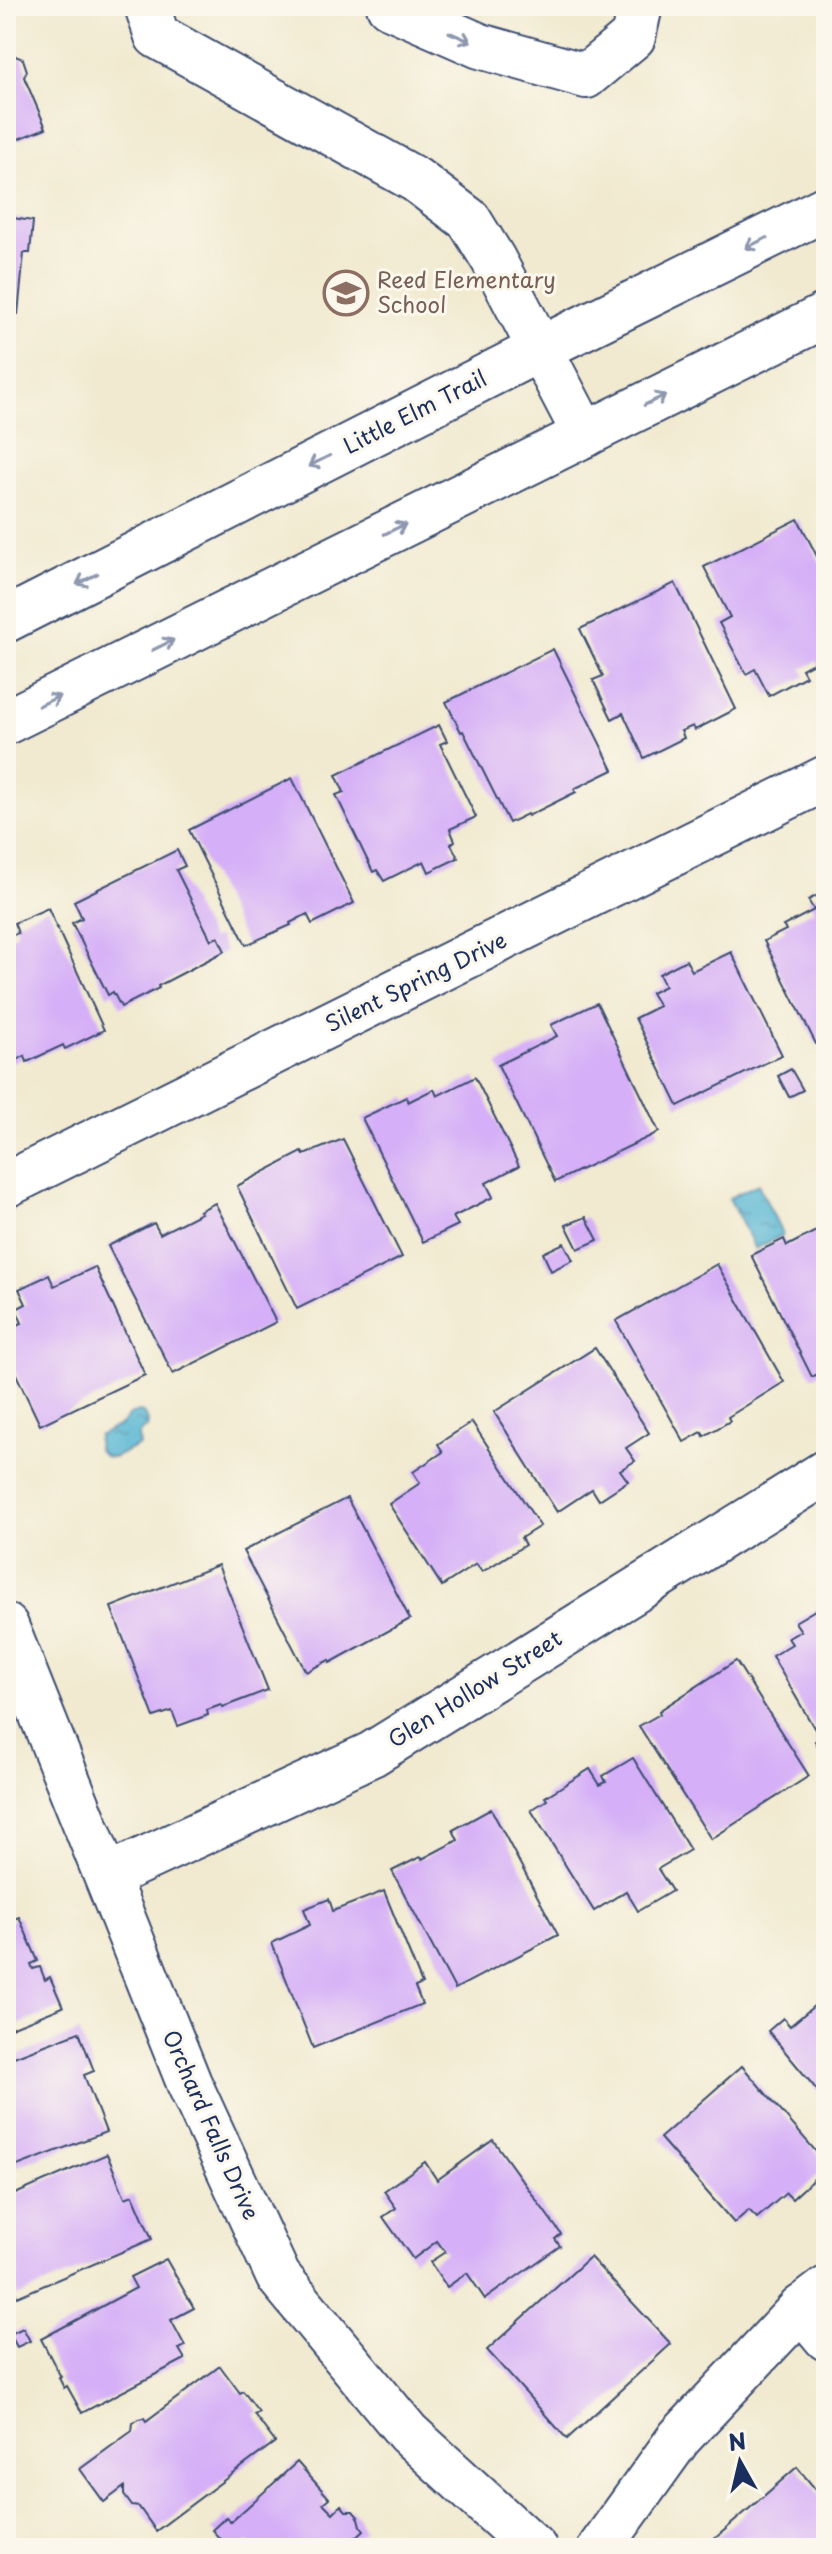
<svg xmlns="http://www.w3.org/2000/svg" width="832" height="2554" font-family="'Playpen Sans',sans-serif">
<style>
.water{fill:url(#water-ripples);stroke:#387298;stroke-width:2}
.building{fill:#d5aff7}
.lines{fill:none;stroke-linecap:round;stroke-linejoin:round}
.minor-casing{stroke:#3b4b6f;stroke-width:48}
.minor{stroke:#fff;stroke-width:44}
.oneway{stroke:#8d97ae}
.labels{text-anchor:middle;stroke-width:6;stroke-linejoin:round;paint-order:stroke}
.education-label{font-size:22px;fill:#785e54;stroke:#fbf7ec;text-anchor:start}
.street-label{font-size:22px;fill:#1b2f5e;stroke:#fbf7ec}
</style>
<defs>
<pattern id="water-ripples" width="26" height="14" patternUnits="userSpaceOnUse" patternTransform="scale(2)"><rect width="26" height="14" fill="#54b5d3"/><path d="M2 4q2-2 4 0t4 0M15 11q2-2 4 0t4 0" fill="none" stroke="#4594ae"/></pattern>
</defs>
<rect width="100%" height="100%" fill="#fbf7ec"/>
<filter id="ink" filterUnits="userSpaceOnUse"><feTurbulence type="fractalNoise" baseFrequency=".0125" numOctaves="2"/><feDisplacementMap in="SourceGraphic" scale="16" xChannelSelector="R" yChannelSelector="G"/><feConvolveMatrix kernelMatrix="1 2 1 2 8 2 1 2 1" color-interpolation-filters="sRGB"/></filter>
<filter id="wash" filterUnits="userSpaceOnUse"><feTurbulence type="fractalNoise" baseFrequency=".006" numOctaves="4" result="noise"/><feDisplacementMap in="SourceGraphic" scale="32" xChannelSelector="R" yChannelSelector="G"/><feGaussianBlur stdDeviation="1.8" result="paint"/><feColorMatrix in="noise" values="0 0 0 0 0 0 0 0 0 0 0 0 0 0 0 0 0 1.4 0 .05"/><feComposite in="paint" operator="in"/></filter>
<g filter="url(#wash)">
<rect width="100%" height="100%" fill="#f1ead0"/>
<g class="water">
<path d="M758,1184L783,1235L755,1249L729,1198Z"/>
<path d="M139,1412L143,1413L148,1421L147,1428L142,1430L138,1436L140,1445L113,1458L106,1457L97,1449L98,1436L121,1425L129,1415Z"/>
</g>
<g id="blocks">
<g class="building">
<path d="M9,41L15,56L23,59L27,71L24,77L46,128L6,144V42Z"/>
<path d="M6,217L33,221L30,253H24L18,314L6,313Z"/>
<path d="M798,519L826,574V668L821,670L817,661L802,669L806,676L769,696L755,669L746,674L719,623L730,617L704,567Z"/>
<path d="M675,583L736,709L695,730L693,726L681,731L684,738L644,758L623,713L612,719L593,680L603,676L580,629Z"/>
<path d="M553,649L613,770L574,789L576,792L528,816L527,814L509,823L463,731L461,732L446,702Z"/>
<path d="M439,725L447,741L440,744L476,817L450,829L455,841L451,844L458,858L429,872L424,861L384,881L377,870L373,872L336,795L344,792L336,775Z"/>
<path d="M292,778L354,903L312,924L307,914L290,923L291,925L246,945L189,830Z"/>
<path d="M177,850L185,866L176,870L211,940L218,937L225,951L158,986L159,988L121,1007L113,992L108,995L72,923L82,918L74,901Z"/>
<path d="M826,891V1040L816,1044L764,941L786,930L783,926L814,910L808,900Z"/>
<path d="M48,908L104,1030L65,1049L63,1045L27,1062L25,1056L6,1065V938L18,933L14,923Z"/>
<path d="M731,952L782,1055L678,1106L635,1018L659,1006L651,993L665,986L659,974L686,960L692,971Z"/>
<path d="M597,1003L659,1132L555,1182L498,1065L557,1036L551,1025Z"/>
<path d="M791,1069L803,1090L789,1097L778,1076Z"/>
<path d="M475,1077L519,1166L486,1183L493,1197L453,1217L458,1225L423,1242L362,1118L406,1097L408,1102L434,1089L437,1096Z"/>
<path d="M343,1139L402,1257L297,1309L237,1186L302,1152L304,1155Z"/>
<path d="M215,1203L276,1322L173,1374L108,1246L154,1223L160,1234L201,1213L199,1211Z"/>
<path d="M586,1217L598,1240L578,1249L566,1225Z"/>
<path d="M826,1226V1370L812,1377L751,1255L784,1239L787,1246Z"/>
<path d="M564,1243L573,1260L551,1271L543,1253Z"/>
<path d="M717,1264L784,1382L728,1417L730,1421L704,1436L702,1432L684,1442L616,1321Z"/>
<path d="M95,1267L145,1375L40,1425L6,1353V1330L22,1323L16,1309L26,1304L19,1289L49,1275L54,1286Z"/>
<path d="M595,1348L649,1433L626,1448L635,1461L620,1470L628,1481L599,1500L592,1489L557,1512L494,1412Z"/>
<path d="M472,1422L540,1526L521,1538L525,1545L482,1572L476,1564L442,1586L389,1504L420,1483L413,1472L443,1452L438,1444Z"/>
<path d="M347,1498L410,1619L330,1663L329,1660L306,1672L243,1551Z"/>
<path d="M218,1565L268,1690L223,1707L221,1705L207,1710L208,1715L178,1726L172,1711L154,1717L111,1607Z"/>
<path d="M822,1606L826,1613V1753L823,1755L815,1741L820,1738L772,1656L792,1644L788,1638L801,1631L795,1622Z"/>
<path d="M736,1661L809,1776L711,1839L639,1726L660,1714L659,1711Z"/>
<path d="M633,1758L690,1850L658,1869L672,1891L638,1911L626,1891L594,1911L531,1810L547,1800L545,1797L590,1769L600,1785L606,1782L603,1776Z"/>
<path d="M491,1809L558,1935L455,1989L392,1871L420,1857L422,1859L458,1840L453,1830Z"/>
<path d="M384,1891L422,1984L415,1987L422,2004L313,2048L272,1943L310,1925L304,1909L329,1899L333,1911Z"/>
<path d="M19,1917L38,1961L31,1964L33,1969L40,1967L45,1980L50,1977L63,2007L6,2030V1922Z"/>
<path d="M826,1996V2101L768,2031L783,2018L790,2026Z"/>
<path d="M79,2032L94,2071L84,2075L106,2132L12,2168L6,2152V2060Z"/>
<path d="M742,2066L826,2163V2168L792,2199L786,2193L757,2218L749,2210L734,2223L660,2138Z"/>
<path d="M493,2140L561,2234L555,2239L560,2246L485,2299L467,2273L447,2287L430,2262L445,2252L437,2241L413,2259L383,2217L396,2208L384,2191L425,2162L437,2180Z"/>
<path d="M107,2154L125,2198L133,2195L152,2239L17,2297L6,2271V2198Z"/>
<path d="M590,2257L671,2344L567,2439L487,2350Z"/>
<path d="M166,2259L194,2308L171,2320L185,2346L179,2349L185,2359L82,2413L67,2386L64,2388L59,2378L61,2377L41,2339L136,2288L130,2277Z"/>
<path d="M23,2328L30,2341L17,2347L10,2334Z"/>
<path d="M220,2366L240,2393L243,2391L259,2412L254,2414L275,2442L156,2531L139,2507L132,2506L124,2495V2487L104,2502L80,2469L132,2431L133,2423L139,2419L144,2418L146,2421Z"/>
<path d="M297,2462L329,2498L323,2503L333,2513L341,2505L346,2511H353L359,2518L361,2526L364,2530L344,2548H254L248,2542L242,2548H228L212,2530L226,2517L231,2522Z"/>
<path d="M797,2467L826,2502V2548H704Z"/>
<path d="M6,2531L18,2548H6Z"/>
</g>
</g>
</g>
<g filter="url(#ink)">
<use href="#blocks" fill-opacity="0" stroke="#3b4b6f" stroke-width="2"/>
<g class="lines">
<g class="minor-casing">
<g id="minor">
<path d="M147,6L157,36L416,180L469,220L493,259L585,435"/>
<path d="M389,6L480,46L586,76L633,37L640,6"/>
<path d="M6,620L538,350L826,208"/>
<path d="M6,722L826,315"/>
<path d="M6,1185L826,778"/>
<path d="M6,1626L189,2083L278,2276L408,2433L534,2548"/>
<path d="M108,1876L372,1754L826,1472"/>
<path d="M801,2308L826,2338"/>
<path d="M600,2548L679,2438L801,2308L826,2289"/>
</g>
</g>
<use href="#minor" class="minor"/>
</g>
<defs><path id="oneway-shaft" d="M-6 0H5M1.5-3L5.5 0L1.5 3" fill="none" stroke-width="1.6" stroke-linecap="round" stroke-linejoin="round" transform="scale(2)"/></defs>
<g class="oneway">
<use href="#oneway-shaft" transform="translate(460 37) rotate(23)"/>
<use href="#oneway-shaft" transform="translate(756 243) rotate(154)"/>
<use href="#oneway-shaft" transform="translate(655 400) rotate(-26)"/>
<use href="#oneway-shaft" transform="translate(319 461) rotate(153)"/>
<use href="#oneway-shaft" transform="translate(395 529) rotate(-26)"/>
<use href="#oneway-shaft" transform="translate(87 579) rotate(153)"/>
<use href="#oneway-shaft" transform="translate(163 645) rotate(-26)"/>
<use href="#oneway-shaft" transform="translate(49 701) rotate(-26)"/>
</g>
</g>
<defs>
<g id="school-ring" transform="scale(2.3)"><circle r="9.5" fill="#fbf7ec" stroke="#8d6e63" stroke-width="1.5"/><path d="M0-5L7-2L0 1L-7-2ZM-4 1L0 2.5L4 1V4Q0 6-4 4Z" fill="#8d6e63"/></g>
</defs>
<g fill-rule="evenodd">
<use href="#school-ring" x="346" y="293"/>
</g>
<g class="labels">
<g class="education-label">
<text x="377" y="288">Reed Elementary<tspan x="377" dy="25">School</tspan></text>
</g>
<g class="street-label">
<text transform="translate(415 412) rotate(-27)" y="8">Little Elm Trail</text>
<text transform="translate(416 982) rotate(-26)" y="8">Silent Spring Drive</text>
<text transform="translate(475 1689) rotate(-32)" y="8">Glen Hollow Street</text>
<text transform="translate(211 2125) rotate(66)" y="8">Orchard Falls Drive</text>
</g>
</g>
<rect width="832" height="2554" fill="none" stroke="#fbf7ec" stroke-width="32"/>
<g transform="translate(740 2462) rotate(352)" stroke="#fbf7ec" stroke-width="6" paint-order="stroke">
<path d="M0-6L14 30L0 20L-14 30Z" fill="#1b2f5e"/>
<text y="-12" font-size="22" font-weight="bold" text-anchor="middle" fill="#1b2f5e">N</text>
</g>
</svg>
